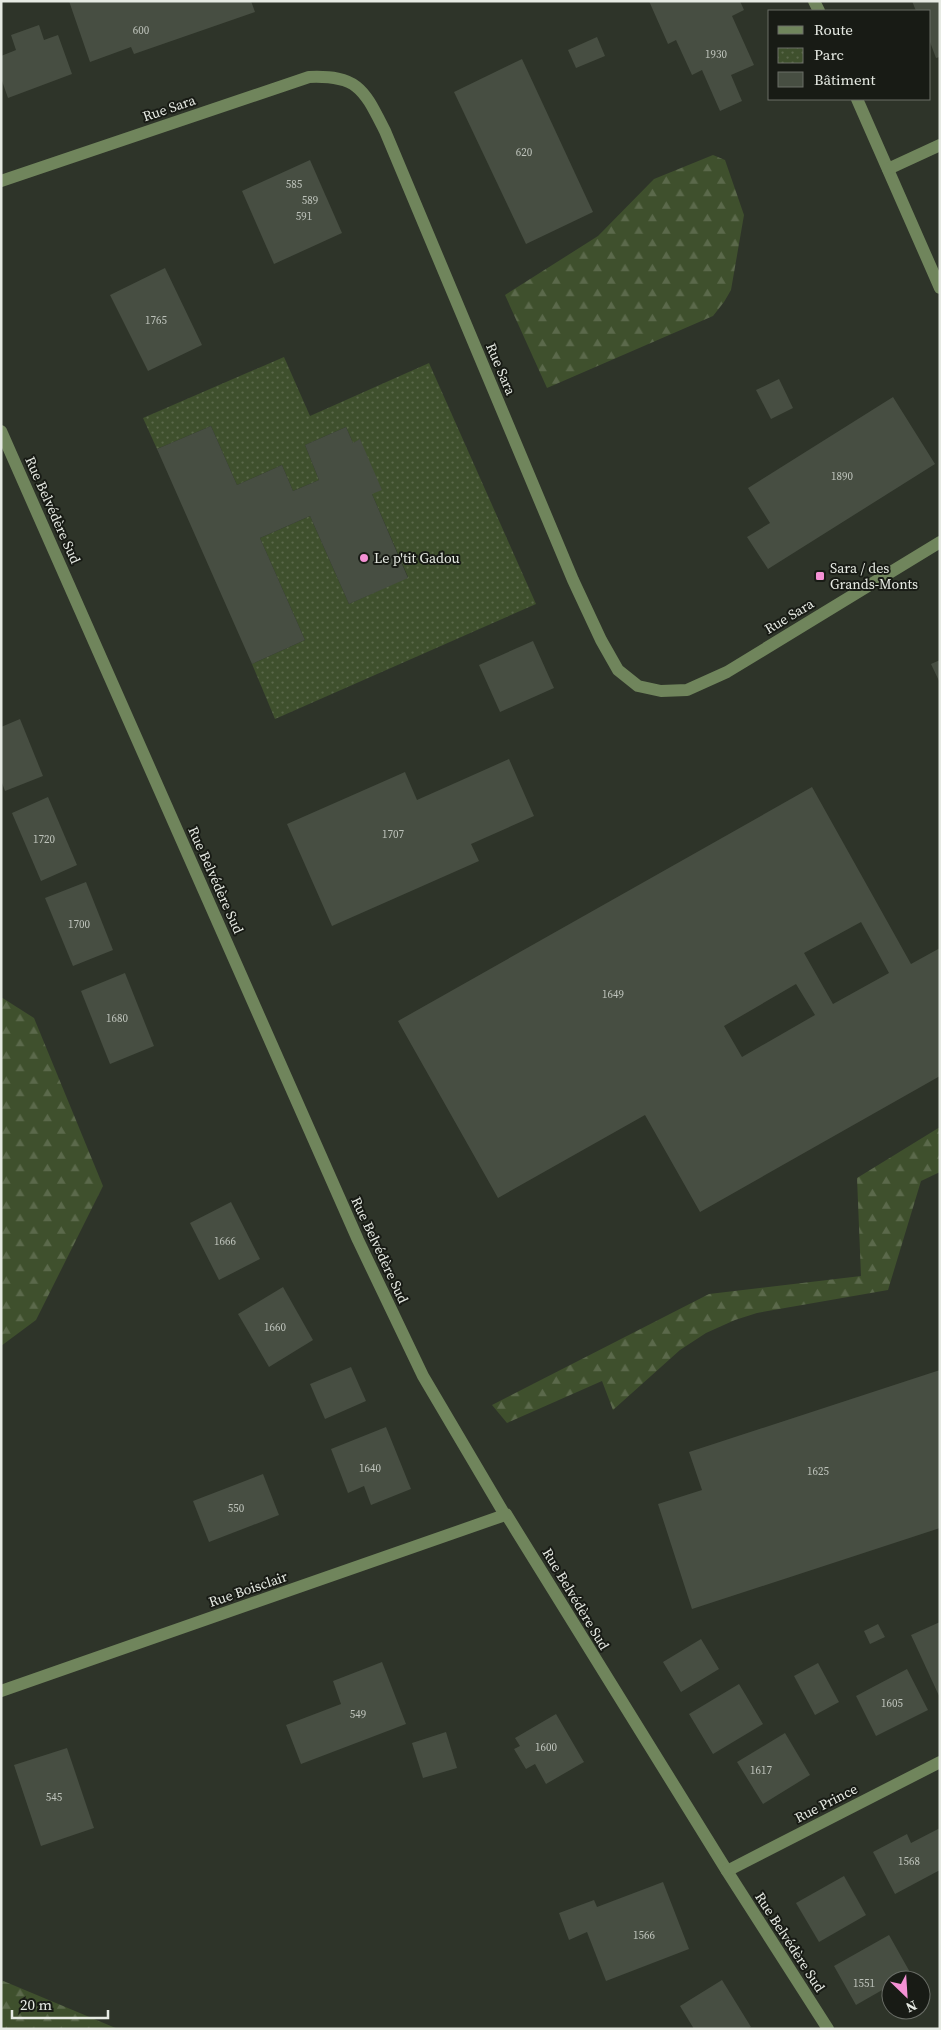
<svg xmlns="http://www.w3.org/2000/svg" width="941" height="2030" font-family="'Source Serif 4',serif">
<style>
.forest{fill:url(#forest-firs)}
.park{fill:url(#park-dots)}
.building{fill:#474e42;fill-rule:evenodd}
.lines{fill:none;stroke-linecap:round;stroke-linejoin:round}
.minor{stroke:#70855c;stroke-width:12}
.poi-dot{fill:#f491d4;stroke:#181b15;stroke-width:2}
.labels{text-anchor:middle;stroke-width:4;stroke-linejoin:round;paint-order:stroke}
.number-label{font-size:11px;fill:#bec3bb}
.street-label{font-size:14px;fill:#e6eae3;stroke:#181b15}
.poi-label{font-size:14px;fill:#e6eae3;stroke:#181b15;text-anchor:start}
</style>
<defs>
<pattern id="forest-firs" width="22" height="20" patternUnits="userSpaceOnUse" patternTransform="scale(1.25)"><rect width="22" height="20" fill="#3f502d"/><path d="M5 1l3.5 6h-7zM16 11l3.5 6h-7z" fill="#5b694b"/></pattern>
<pattern id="park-dots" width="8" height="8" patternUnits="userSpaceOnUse" patternTransform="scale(1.25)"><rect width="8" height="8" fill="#3f502d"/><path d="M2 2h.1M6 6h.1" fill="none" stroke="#5b694b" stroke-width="1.8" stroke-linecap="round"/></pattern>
</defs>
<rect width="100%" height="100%" fill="#2e3429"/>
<g class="forest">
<path d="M713,155L725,160L744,215L731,290L724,302L713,316L547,388L505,295L598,236L654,179Z"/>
<path d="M1,997L34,1018L103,1186L36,1320L1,1346Z"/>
<path d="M940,1127V1172L921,1181L888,1290L757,1313L735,1320L706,1333L680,1350L613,1410L602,1381L507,1423L492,1405L709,1294L861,1276L857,1178Z"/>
<path d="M1,1980L118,2029H1Z"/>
</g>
<path class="park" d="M284,357L310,416L429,363L536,604L275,719L252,664L305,640L260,538L310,516L349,604L408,577L372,494L360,440L353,443L346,427L305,445L319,480L293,491L282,465L237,485L211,426L157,449L143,418Z"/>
<g class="building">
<path d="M69,1H251L255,12L134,54L131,47L90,62Z"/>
<path d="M649,1H740L744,10L732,16L754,65L731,75L742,101L720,111L702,70L692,75L676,40L668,44Z"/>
<path d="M912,1H940V57L936,58L930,42V11H916Z"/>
<path d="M39,25L44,40L58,35L72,74L8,98L1,78V56L16,50L11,35Z"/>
<path d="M597,37L605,56L576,68L568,50Z"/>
<path d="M522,59L593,212L526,244L454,92Z"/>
<path d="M310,160L342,233L274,264L242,191Z"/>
<path d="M165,268L202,345L148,371L110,295Z"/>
<path d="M779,379L793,408L771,419L756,390Z"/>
<path d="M893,397L935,464L768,569L747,537L770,523L748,488Z"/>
<path d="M211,426L237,485L282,465L293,491L319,480L305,445L346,427L353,443L360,439L382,490L372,494L408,578L349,604L310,516L260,538L305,640L252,664L157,449Z"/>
<path d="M533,641L554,688L500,712L479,665Z"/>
<path d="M940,660V683L931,664Z"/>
<path d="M20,719L43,776L5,791L1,780V727Z"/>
<path d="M509,759L534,816L471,844L479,861L332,926L287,824L405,772L417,800Z"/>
<path d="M812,787L911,964L940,948V1076L700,1212L645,1115L498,1198L398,1021ZM861,922L889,973L833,1004L804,953ZM796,984L815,1015L742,1057L724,1026Z"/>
<path d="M48,797L77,865L41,881L12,813Z"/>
<path d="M86,882L113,950L73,966L45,898Z"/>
<path d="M125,973L154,1046L110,1064L81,991Z"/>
<path d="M231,1202L260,1259L219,1280L190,1223Z"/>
<path d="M283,1287L313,1340L269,1367L238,1314Z"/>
<path d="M351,1367L366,1401L325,1419L310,1384Z"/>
<path d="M940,1370V1528L692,1609L658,1504L702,1490L689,1452Z"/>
<path d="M386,1427L411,1489L371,1505L364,1486L348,1493L331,1449Z"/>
<path d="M263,1474L279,1515L209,1542L193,1501Z"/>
<path d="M940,1622V1698L911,1635Z"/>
<path d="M878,1624L885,1637L870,1644L864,1631Z"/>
<path d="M701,1639L719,1669L681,1692L663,1662Z"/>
<path d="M382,1662L406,1724L301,1764L286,1725L341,1704L333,1681Z"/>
<path d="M818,1663L839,1702L815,1715L794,1676Z"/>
<path d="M907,1669L928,1710L876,1736L856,1696Z"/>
<path d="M739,1684L763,1724L713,1754L689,1714Z"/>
<path d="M556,1714L584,1762L546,1784L535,1764L526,1769L514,1749L520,1746L515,1738Z"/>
<path d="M446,1732L457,1768L423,1778L412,1743Z"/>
<path d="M785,1733L810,1775L763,1804L737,1762Z"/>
<path d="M67,1748L94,1828L41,1846L14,1765Z"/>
<path d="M940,1828V1870L895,1894L873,1852L907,1834L911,1843Z"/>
<path d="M844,1876L866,1915L819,1942L796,1903Z"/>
<path d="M663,1882L689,1949L606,1981L587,1932L569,1940L559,1913L594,1900L597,1907Z"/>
<path d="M889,1935L911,1974L901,1980H891V1985L856,2005L834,1966Z"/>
<path d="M722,1980L751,2027L747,2029H694L680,2006Z"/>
</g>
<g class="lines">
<g class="minor">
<path d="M814,1L819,11"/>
<path d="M857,99L940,288"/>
<path d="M888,169L940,145"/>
<path d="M1,181L309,77C359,75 364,90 385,131L573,580L601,640L618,670L638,686L661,691L687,690L727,672L940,542"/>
<path d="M1,431L358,1240L423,1376L505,1515L506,1514L727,1871L828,2029"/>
<path d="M1,1691L505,1515"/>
<path d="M727,1871L940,1762"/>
</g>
</g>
<g class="poi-dot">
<circle cx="364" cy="558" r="5"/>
<rect x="815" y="571" width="10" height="10" rx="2.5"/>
</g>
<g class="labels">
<g class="number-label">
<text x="141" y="34">600</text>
<text x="716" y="58">1930</text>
<text x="524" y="156">620</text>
<text x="294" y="188">585</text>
<text x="310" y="204">589</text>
<text x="304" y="220">591</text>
<text x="156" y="324">1765</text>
<text x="842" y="480">1890</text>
<text x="393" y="838">1707</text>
<text x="44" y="843">1720</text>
<text x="79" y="928">1700</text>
<text x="613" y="998">1649</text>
<text x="117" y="1022">1680</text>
<text x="225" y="1245">1666</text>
<text x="275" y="1331">1660</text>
<text x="370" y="1472">1640</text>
<text x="818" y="1475">1625</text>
<text x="236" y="1512">550</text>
<text x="892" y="1707">1605</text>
<text x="358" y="1718">549</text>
<text x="546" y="1751">1600</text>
<text x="761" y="1774">1617</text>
<text x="54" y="1801">545</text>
<text x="909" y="1865">1568</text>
<text x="644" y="1939">1566</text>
<text x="864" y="1987">1551</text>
</g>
<g class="street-label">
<text transform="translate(169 108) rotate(-19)" y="5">Rue Sara</text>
<text transform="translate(501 369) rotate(67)" y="5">Rue Sara</text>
<text transform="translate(53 510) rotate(66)" y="5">Rue Belvédère Sud</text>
<text transform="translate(789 616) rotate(-31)" y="5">Rue Sara</text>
<text transform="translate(216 880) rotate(66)" y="5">Rue Belvédère Sud</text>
<text transform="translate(380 1250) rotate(65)" y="5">Rue Belvédère Sud</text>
<text transform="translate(248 1589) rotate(-19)" y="5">Rue Boisclair</text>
<text transform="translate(576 1599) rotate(59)" y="5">Rue Belvédère Sud</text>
<text transform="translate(826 1803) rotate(-27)" y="5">Rue Prince</text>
<text transform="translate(790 1942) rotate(57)" y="5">Rue Belvédère Sud</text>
</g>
<g class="poi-label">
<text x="374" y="563">Le p'tit Gadou</text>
<text x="830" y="573">Sara / des<tspan x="830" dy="16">Grands-Monts</tspan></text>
</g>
</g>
<rect width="941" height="2030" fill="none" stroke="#e6eae3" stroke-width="5"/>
<rect x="768" y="10" width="162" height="90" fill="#181b15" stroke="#6a6e67"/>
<rect x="778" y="26" width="25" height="8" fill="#70855c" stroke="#6a6e67"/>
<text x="814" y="35" font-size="15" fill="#e6eae3">Route</text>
<rect x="778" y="48" width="25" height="15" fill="url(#park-dots)" stroke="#6a6e67"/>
<text x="814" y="60" font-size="15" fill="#e6eae3">Parc</text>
<rect x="778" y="72" width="25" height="15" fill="#474e42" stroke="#6a6e67"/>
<text x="814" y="85" font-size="15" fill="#e6eae3">Bâtiment</text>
<g transform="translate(906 1995) rotate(155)"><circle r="24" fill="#181b15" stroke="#6a6e67"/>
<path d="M0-4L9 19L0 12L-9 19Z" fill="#f491d4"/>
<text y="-8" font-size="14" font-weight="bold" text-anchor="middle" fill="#e6eae3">N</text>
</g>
<path d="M12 2010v8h96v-8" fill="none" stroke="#e6eae3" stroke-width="2.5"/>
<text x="20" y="2010" font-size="15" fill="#e6eae3" stroke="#181b15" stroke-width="4" paint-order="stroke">20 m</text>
</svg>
